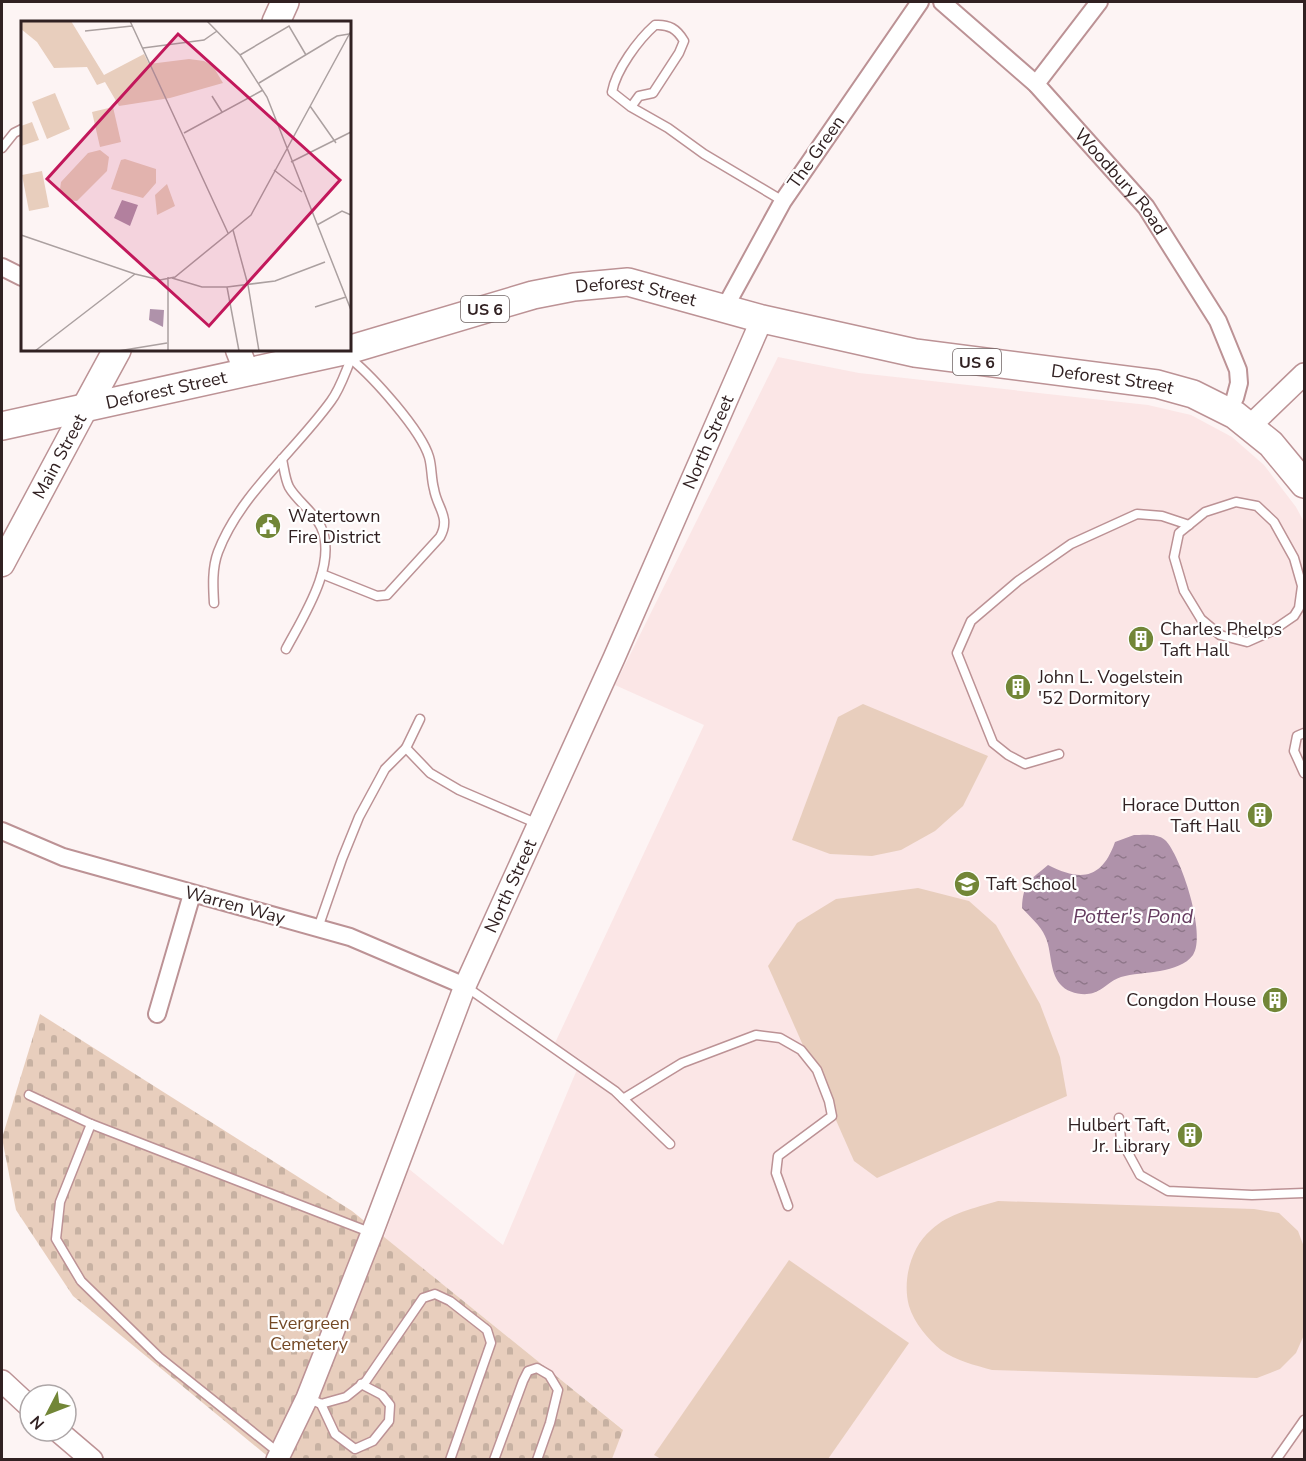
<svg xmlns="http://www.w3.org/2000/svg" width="1306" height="1461" font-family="'Nunito Sans',sans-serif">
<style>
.built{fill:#fbe6e6}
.cemetery{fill:url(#cemetery-stones)}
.pitch{fill:#e8cebd}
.water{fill:url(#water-ripples)}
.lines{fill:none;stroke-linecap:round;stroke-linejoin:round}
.service-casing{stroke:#bc9295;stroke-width:11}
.minor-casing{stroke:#bc9295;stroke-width:20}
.tertiary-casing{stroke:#bc9295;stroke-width:24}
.secondary-casing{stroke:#bc9295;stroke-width:27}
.primary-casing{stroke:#bc9295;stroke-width:30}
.service{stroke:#fff;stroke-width:8}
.minor{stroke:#fff;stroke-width:16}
.tertiary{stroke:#fff;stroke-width:21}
.secondary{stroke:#fff;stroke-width:24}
.primary{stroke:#fff;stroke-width:27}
.labels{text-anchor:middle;stroke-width:4.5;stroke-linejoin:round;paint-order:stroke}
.shield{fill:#fff;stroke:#6f6464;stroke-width:1.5}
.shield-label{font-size:16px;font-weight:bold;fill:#312122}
.street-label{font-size:18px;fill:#312122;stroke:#fff}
.poi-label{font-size:18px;fill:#312122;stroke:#fff;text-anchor:start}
.park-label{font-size:18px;fill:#744926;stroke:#fff}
.water-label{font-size:20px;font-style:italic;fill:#663c60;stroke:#fff}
.inset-road{fill:none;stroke:#aba0a0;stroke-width:1.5}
.view{fill:#c2185b;fill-opacity:0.15;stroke:#c2185b;stroke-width:3}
.inset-edge{fill:none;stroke:#312122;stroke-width:3}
</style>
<defs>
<pattern id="cemetery-stones" width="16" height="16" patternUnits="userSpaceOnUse" patternTransform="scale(1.5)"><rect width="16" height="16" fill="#e8cebd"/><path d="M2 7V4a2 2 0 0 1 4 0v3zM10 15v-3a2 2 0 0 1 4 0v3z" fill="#c7b1a2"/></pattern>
<pattern id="water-ripples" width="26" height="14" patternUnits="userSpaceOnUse" patternTransform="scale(1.5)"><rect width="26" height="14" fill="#af92aa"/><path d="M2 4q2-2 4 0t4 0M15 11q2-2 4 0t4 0" fill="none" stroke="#8f778a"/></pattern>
</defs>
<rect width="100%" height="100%" fill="#fdf4f4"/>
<path class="built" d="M778,357L859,373L1148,405L1191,415L1232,437L1264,465L1296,507L1304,522V1459H612L622,1429L384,1237L409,1169L503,1245L581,1060L555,1043L704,725L615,685Z"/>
<path class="cemetery" d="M40,1014L352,1211L623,1430L612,1459H271L73,1296L16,1210L2,1138Z"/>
<g class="pitch">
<path d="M863,704L988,756L963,806L935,831L901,850L872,856L830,854L792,840L838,717Z"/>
<path d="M918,888L969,901L996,925L1040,1004L1060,1057L1067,1096L877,1178L854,1161L768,966L797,923L836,899Z"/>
<path d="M998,1201L1254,1209L1279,1213L1298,1231L1304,1247V1335L1296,1353L1280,1369L1257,1378L992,1370C975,1365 956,1361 941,1350C928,1339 914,1323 909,1306C902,1280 911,1247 931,1230C949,1213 975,1208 998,1201Z"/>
<path d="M789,1260L909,1343L828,1459H661L654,1455Z"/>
</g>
<path class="water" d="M1134,835C1143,835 1157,833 1165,840C1181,855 1207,936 1193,955C1179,974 1143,971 1121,977C1111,980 1103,990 1093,993C1083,996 1067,993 1060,984C1049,971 1052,950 1045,936C1041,926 1029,916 1022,908C1023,883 1030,880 1048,865C1081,882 1102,879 1115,842Z"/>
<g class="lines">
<g class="service-casing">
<g id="service">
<path d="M631,107L639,96L653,93L679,53L684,41C677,29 669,24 655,25C638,40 616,70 612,92L631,107L668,128L704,154L783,201"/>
<path d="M2,148L14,133L22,129"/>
<path d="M282,459C284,468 285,479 289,487C297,501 314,512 321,527C338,564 303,617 286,649"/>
<path d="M1236,502L1257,506L1274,522L1294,558L1302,586L1299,608L1294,616L1272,631L1247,642L1220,635L1201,619L1184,591L1174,557L1179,533L1205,512Z"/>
<path d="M322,574L377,596L387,595L440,537C451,517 437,508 434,489C431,478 432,467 429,457C421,430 373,377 351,359"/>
<path d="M214,603C213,586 212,568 218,552C240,494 295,451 331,401C340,389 345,373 351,359L350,357"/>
<path d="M420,719L406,748L430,773L459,790L538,824"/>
<path d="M1304,733L1297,736L1294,751L1304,773"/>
<path d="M1059,754L1025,764L1008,755L993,743L957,653L971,621L1018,581L1071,544L1137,514L1162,516L1189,525"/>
<path d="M318,928L342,859L359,817L385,769L406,748"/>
<path d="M465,986L615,1091L670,1144"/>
<path d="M29,1095L91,1124"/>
<path d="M623,1099L682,1063L756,1035L780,1038L801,1050L817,1070L829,1101L832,1116L778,1156L776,1173L788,1206"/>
<path d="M1119,1118L1121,1140L1140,1175L1168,1191L1252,1195L1304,1193"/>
<path d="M308,1398L321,1404L346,1397L366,1381L423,1298L435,1294L450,1301L487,1330L491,1343L450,1460"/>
<path d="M321,1404L335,1434L355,1449L373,1441L389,1421L390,1405L382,1395L361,1384"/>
<path d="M279,1453L159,1357L81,1281L56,1239L60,1202L91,1124L372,1233"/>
<path d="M494,1460L523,1381L528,1371L537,1368L549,1375L558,1390L550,1423L537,1460"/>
<path d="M1276,1460L1304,1420"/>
</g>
</g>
<g class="minor-casing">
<g id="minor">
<path id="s1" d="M942,2L1036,84L1146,207L1218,321L1238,370L1239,383L1235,398"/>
<path d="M1036,84L1099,2"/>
<path d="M2,267L22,277"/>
<path d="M724,309L783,201L920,2"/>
<path d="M2,831L63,857L350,937L465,986"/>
<path d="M157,1014L192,894"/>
</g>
</g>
<g class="tertiary-casing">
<g id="tertiary">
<path d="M1250,426L1304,374"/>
<path d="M2,1381L30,1407"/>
<path d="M58,1431L92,1460"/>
<path id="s2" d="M277,1460L307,1398L372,1233L465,986L614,658L762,319"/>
</g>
</g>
<g class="secondary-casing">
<g id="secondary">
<path d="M238,350L247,373"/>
<path id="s3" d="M2,564L86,407"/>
</g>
</g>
<g class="primary-casing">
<g id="primary">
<path d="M276,22L285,2"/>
<path d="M86,407L117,350"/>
<path id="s4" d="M2,426L348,350L533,295L574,287L628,282L762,319L915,353L1157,384L1193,394L1235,415L1271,444L1304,484"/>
</g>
</g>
<use href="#service" class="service"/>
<use href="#minor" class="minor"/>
<use href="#tertiary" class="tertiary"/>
<use href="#secondary" class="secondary"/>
<use href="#primary" class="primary"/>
</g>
<defs>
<g id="civic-disc" transform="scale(1.35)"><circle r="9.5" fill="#728637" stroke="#fff"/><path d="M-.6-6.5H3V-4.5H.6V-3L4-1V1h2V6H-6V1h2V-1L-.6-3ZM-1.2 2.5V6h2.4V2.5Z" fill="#fff"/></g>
<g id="building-disc" transform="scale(1.35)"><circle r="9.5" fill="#728637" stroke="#fff"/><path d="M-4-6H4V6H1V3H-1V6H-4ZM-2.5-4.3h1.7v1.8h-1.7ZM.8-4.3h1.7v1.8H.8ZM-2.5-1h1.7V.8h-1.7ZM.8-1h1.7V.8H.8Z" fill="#fff"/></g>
<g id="school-disc" transform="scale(1.35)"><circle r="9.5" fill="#728637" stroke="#fff"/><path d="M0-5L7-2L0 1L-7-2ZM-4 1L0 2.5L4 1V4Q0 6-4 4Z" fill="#fff"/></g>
</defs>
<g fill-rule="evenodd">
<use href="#civic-disc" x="268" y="526"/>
<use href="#building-disc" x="1141" y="639"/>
<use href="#building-disc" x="1018" y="687"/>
<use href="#building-disc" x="1260" y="815"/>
<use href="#school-disc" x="967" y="884"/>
<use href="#building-disc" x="1275" y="1000"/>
<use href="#building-disc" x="1190" y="1135"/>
</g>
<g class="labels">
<g class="shield">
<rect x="461" y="296" width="48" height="26" rx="4.5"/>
<rect x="953" y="349" width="48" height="26" rx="4.5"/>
</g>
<g class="shield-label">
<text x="485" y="315">US 6</text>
<text x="977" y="368">US 6</text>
</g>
<g class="street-label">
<text transform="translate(816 152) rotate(-55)" y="6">The Green</text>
<text dy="6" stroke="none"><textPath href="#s1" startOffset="254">Woodbury Road</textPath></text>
<text dy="6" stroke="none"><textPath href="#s4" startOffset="652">Deforest Street</textPath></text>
<text dy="6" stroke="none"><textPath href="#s4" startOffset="1138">Deforest Street</textPath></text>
<text dy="6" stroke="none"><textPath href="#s4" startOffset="168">Deforest Street</textPath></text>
<text dy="6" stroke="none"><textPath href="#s2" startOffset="1106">North Street</textPath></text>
<text dy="6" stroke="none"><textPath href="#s3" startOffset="122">Main Street</textPath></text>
<text dy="6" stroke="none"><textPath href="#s2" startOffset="620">North Street</textPath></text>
<text transform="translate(235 905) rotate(15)" y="6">Warren Way</text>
</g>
<g class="poi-label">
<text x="288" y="522">Watertown<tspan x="288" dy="21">Fire District</tspan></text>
<text x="1160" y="635">Charles Phelps<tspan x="1160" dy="21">Taft Hall</tspan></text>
<text x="1038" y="683">John L. Vogelstein<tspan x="1038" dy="21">'52 Dormitory</tspan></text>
<text x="1240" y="811" text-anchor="end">Horace Dutton<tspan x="1240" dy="21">Taft Hall</tspan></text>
<text x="986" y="890">Taft School</text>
<text x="1256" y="1006" text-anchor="end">Congdon House</text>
<text x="1170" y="1131" text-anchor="end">Hulbert Taft,<tspan x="1170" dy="21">Jr. Library</tspan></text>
</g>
<g class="park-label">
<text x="309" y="1329">Evergreen<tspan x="309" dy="21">Cemetery</tspan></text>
</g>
<g class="water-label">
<text x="1133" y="923">Potter's Pond</text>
</g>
</g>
<g transform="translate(21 21)">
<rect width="330" height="330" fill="#fdf4f4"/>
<path d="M0,0H50L83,54L123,33L128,43L168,38L183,40L192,45L202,62L149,77L98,85L84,61L76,64L66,46L33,47L16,21L0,8Z" fill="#e8cebd"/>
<path d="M21,150L28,186L8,190L1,154Z" fill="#e8cebd"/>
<path d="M34,72L49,108L26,118L11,81ZM92,86L100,121L79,126L71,91ZM11,101L18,119L0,125V105ZM79,129L88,136L86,150L56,180L47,179L39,168L40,161L67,132ZM104,138L135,148V162L122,177L90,168L100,139ZM146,163L154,185L136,194L134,174Z" fill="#e8cebd"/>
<path d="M101,179L117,184L109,205L93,197ZM129,288L143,289L142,306L128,299Z" fill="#af92aa"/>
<path class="inset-road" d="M109,0L207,212M186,0L219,34L246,76L330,289M64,10L111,5M122,27L183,19L196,10M219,34L268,5L285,34M238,62L316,15L328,13M191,75L201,91M289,85L315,122M163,112L242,69M270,141L330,111M253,149L281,171M296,204L321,190L330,194M212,209L227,264L238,330M0,214L114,253L139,259L154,256L230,194L330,10M147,256V330M151,257L181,266H206L254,260L304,241M206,266L218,330M294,286L325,276M14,330L114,253M97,330L146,322"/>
<path class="view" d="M157,13L319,159L188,305L26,158Z"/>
<rect width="330" height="330" class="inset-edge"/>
</g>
<rect width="1306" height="1461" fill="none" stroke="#312122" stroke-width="6"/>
<g transform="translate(48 1413) rotate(228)"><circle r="28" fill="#ffffff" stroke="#ada6a7" stroke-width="1.5"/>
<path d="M0-4.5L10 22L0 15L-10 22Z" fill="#728637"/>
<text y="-9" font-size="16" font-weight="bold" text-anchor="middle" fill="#312122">N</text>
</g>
</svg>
